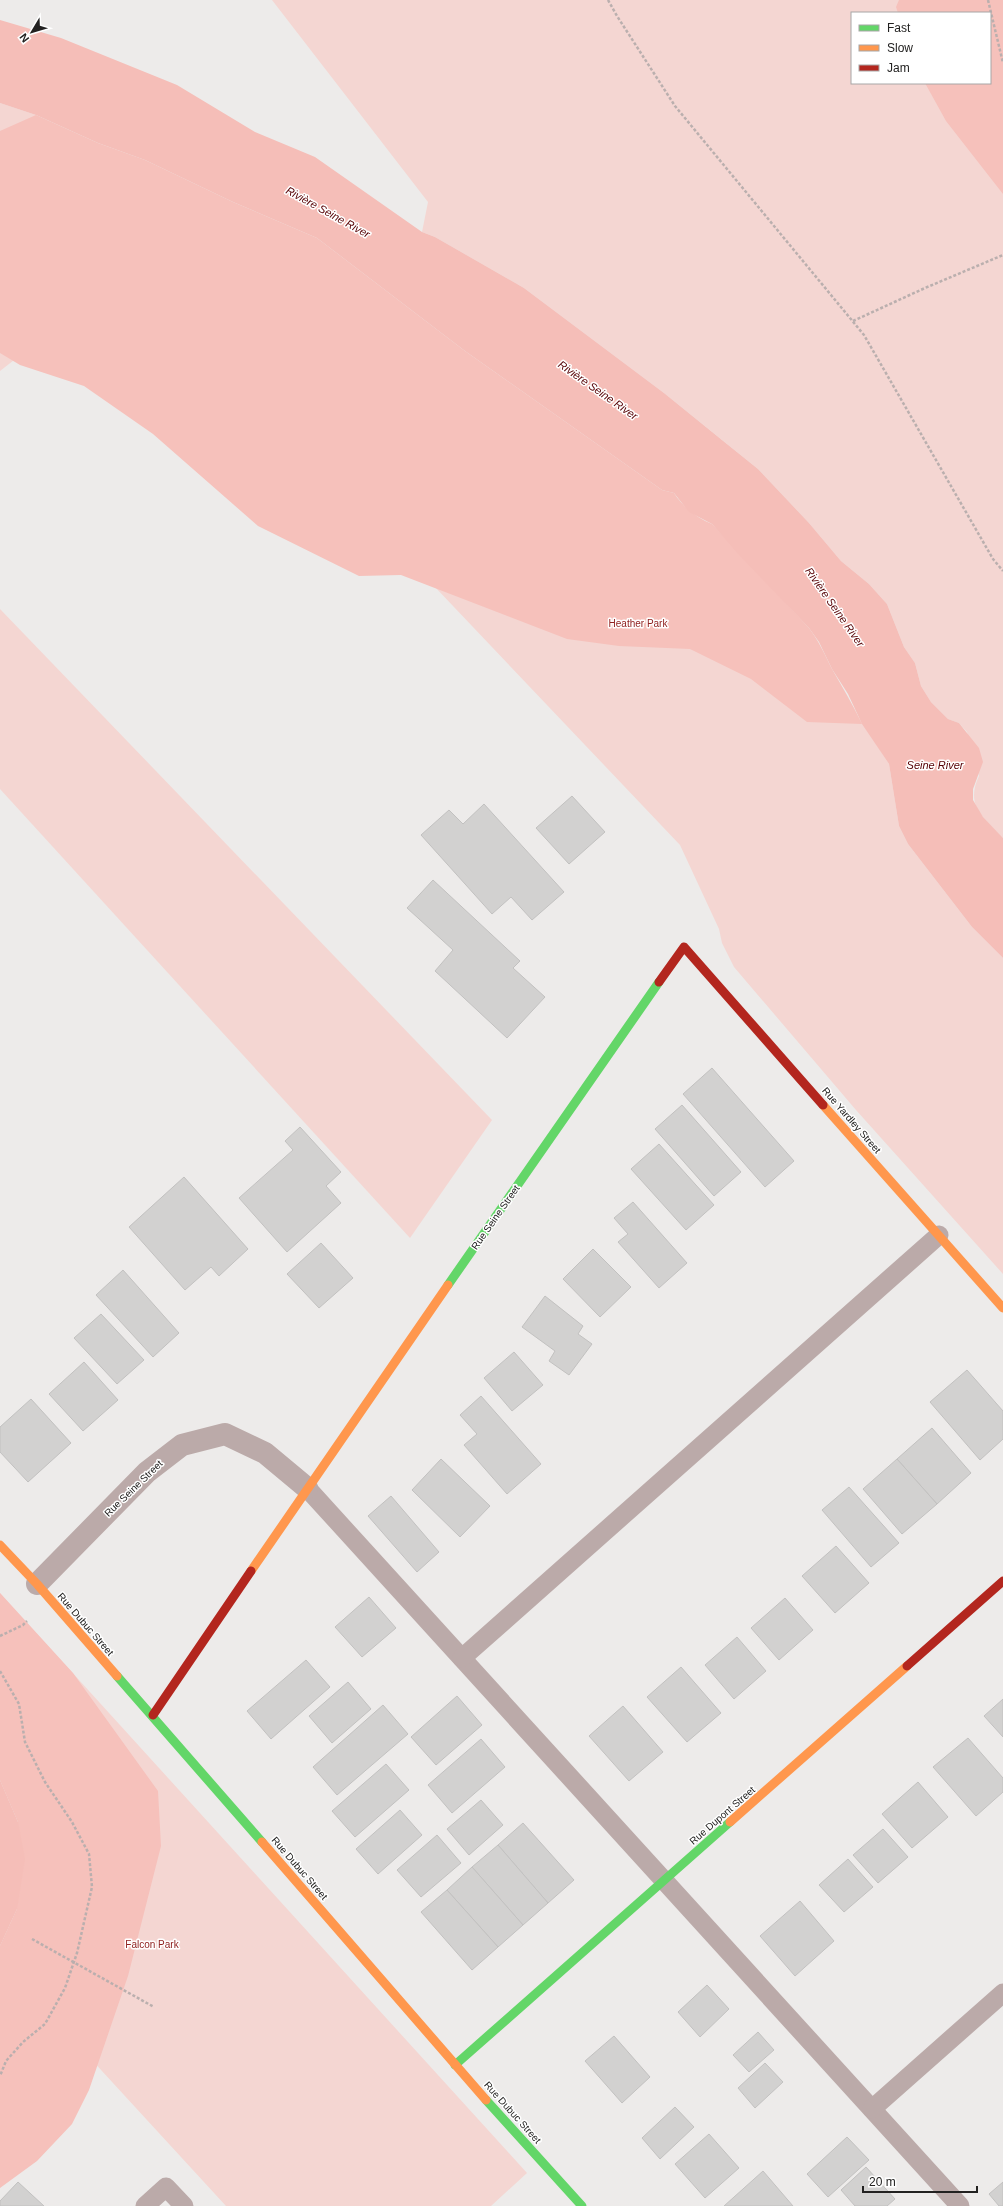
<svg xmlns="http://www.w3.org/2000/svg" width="1003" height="2206" font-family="Helvetica,sans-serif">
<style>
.green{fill:#f4d6d2;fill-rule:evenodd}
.forest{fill:#f6c1bb}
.water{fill:#f5beb8}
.building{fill:#d2d1d0;stroke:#c2c1c0}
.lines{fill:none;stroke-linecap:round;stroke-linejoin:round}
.path{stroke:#baafae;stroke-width:2.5;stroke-dasharray:3 2;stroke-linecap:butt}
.lane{stroke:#bbaaa9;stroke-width:19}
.street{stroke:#bbaaa9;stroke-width:22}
.fast{stroke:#63d668;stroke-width:9}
.slow{stroke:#ff974d;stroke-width:9}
.jam{stroke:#b3261e;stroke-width:9}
.labels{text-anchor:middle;stroke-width:3;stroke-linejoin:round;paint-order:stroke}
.park-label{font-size:10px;fill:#902220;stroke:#fff}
.street-label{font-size:10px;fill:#222120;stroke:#fff}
.water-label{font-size:11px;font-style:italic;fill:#560004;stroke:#fff}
</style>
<rect width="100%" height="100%" fill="#edebea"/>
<g class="green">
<path d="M272,0H1003V838C983,817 965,806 979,776L967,732L959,723L948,719L931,702L921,686L915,663L904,647L887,604L869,584L841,561L809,523L758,469L664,393L524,288L435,237L422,232L428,202ZM852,13H990V83H852Z"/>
<path d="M0,103L36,115L782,599L889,764L899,826L908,844L972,927L1003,958V1274L856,1110L734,967L722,943L719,929L680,845L132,268L0,371Z"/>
<path d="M0,609L492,1120L410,1238L0,789Z"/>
<path d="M0,1593L527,2173L491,2206H226L0,1960V1946L17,1909L18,1822L0,1780Z"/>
</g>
<g class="forest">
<path d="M899,0H1003V194L946,121L925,83H990V13H898L896,7Z"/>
<path d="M36,115L98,143L145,160L233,202L317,238L465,351L662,490L674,493C683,507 697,518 712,524L809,628C819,641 825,655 832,669C843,688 853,705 862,724L807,722L751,679L690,649L619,646L567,639L401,575L359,576L258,526L153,434L84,386L20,365L0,353V131Z"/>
<path d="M0,1593L73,1673L158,1791L161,1846L128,1976L89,2090L72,2124L37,2161L0,2188V1946L17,1909L18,1822L0,1780Z"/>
</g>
<g class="water">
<path d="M0,20L61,38L177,85L255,132L315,157L422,232L435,237L524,288L664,393L722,440L758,469L809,523L841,561L869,584L887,604L904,647L915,663L921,686L931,702L948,719L959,723L979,748L983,762L973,789V800L983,817L1003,838V958L972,927L908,844L899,826L889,764L862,724L848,694L832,669L819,642L809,628L739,555L712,524L689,512L674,493L662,490L465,351L317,238L233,202L145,160L98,143L36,115L0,103Z"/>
<path d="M0,1780L18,1822L25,1859L17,1909L0,1946Z"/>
</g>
<g class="building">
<path d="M572,796L605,832L569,864L536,828Z"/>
<path d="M484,804L564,892L532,920L511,897L492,914L421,835L449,810L463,824Z"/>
<path d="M433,880L520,961L513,968L545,997L507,1038L435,971L453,950L407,908Z"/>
<path d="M712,1068L794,1161L765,1187L683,1094Z"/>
<path d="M682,1105L741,1172L714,1196L655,1129Z"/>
<path d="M300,1127L341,1172L326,1186L341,1203L287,1252L239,1198L293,1150L285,1141Z"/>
<path d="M659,1144L714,1205L686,1230L631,1169Z"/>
<path d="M184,1177L248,1249L219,1276L211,1267L185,1290L129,1227Z"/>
<path d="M633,1202L687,1263L659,1288L618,1242L628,1234L614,1218Z"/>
<path d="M321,1243L353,1278L319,1308L287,1274Z"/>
<path d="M593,1249L631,1287L600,1317L563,1279Z"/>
<path d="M123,1270L179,1333L153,1357L96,1295Z"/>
<path d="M545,1296L583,1326L578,1334L592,1344L569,1375L549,1361L555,1351L522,1327Z"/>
<path d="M101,1314L144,1360L117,1384L74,1338Z"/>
<path d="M514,1352L543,1385L512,1411L484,1378Z"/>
<path d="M84,1362L118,1400L83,1431L49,1394Z"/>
<path d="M967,1370L1003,1411V1439L980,1460L930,1402Z"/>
<path d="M481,1396L541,1464L507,1494L464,1445L477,1434L460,1415Z"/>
<path d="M31,1399L71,1443L28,1482L0,1452V1427Z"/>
<path d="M932,1428L971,1473L937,1504L897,1459Z"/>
<path d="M441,1459L490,1506L460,1537L412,1490Z"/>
<path d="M897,1459L937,1504L902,1534L863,1489Z"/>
<path d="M849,1487L899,1543L871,1567L822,1510Z"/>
<path d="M391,1496L439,1552L417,1572L368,1516Z"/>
<path d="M836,1546L869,1583L835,1613L802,1576Z"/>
<path d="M369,1597L396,1628L362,1657L335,1627Z"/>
<path d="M785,1598L813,1630L779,1660L751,1628Z"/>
<path d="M737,1637L766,1671L734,1699L705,1665Z"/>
<path d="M306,1660L330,1687L271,1739L247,1711Z"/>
<path d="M681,1667L721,1713L687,1742L647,1697Z"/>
<path d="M348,1682L371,1709L332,1743L309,1716Z"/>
<path d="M457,1696L482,1725L436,1765L411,1737Z"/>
<path d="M1003,1699V1737L984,1716Z"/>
<path d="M383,1705L408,1734L337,1795L313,1767Z"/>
<path d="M623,1706L663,1752L629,1781L589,1736Z"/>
<path d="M968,1738L1003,1778V1792L976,1816L933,1767Z"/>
<path d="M481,1739L505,1767L452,1813L428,1785Z"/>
<path d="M386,1764L409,1790L355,1837L332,1811Z"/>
<path d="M918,1782L948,1817L912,1848L882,1814Z"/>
<path d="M481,1800L503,1825L469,1855L447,1829Z"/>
<path d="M400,1810L422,1835L378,1874L356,1849Z"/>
<path d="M523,1823L574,1880L548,1903L498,1845Z"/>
<path d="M883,1829L908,1857L878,1883L853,1855Z"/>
<path d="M437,1835L461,1863L421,1897L397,1870Z"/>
<path d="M498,1845L548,1903L523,1925L472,1867Z"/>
<path d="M848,1859L873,1887L844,1912L819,1885Z"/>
<path d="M472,1867L523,1925L498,1947L447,1890Z"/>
<path d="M447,1890L498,1947L472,1970L421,1912Z"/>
<path d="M800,1901L834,1941L795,1976L760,1936Z"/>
<path d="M707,1985L729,2009L700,2037L678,2012Z"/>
<path d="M758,2032L774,2050L749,2072L733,2055Z"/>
<path d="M614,2036L650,2077L622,2103L585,2061Z"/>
<path d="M765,2063L783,2082L755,2108L738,2088Z"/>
<path d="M675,2107L694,2127L660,2159L642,2138Z"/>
<path d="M709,2134L739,2168L705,2198L675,2164Z"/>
<path d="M847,2137L869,2160L828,2197L807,2174Z"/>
<path d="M866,2167L895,2199L887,2206H855L841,2190Z"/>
<path d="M763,2171L793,2206H724Z"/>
<path d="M18,2182L44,2206H0V2201Z"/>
<path d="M1003,2182V2206H999L989,2194Z"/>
</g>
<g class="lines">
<g class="path">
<path d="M608,0L617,16L675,106L864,335L993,559L1003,571"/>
<path d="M988,0L1003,63"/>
<path d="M853,321L925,288L1003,255"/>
<path d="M0,1636L23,1625L27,1621"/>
<path d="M0,1671L19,1704L25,1742L45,1782L72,1822L89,1854L92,1887L77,1953L65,1988L45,2024L23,2042L6,2061L0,2076"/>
<path d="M32,1939L154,2007"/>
</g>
<g class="lane">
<path d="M307,1488L960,2206"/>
<path d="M462,1658L939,1235"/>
<path d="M872,2109L1003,1993"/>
<path d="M145,2206L166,2187L184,2206"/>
</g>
<path class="street" d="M37,1584L147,1472L182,1445L225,1434L265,1453L307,1488"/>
<g class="fast">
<path d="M448,1285L659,982"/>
<path d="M117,1676L262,1842"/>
<path d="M455,2065L730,1822"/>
<path d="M486,2100L582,2206"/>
</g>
<g class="slow">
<path d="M823,1105L1003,1308"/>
<path d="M0,1545L37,1584L117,1676"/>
<path d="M251,1571L448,1285"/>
<path d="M730,1822L907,1666"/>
<path d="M262,1842L486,2100"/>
</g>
<g class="jam">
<path d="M659,982L684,947L823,1105"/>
<path d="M907,1666L1003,1581"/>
<path d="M153,1715L251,1571"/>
</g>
</g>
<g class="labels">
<g class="park-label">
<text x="638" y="627">Heather Park</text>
<text x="152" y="1948">Falcon Park</text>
</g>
<g class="street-label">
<text transform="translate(852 1120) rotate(49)" y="4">Rue Yardley Street</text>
<text transform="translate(495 1217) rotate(-55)" y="4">Rue Seine Street</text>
<text transform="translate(133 1488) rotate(-44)" y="4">Rue Seine Street</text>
<text transform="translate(86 1624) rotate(49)" y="4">Rue Dubuc Street</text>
<text transform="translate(722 1815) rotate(-41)" y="4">Rue Dupont Street</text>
<text transform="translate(300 1868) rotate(49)" y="4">Rue Dubuc Street</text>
<text transform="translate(513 2112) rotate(48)" y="4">Rue Dubuc Street</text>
</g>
<g class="water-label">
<text transform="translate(328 212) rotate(29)" y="4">Rivière Seine River</text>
<text transform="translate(598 390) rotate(35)" y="4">Rivière Seine River</text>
<text transform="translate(835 607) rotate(55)" y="4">Rivière Seine River</text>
<text x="935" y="769">Seine River</text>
</g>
</g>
<rect x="851" y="12" width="140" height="72" fill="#ffffff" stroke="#a7a6a6"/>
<rect x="859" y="25" width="20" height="6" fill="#63d668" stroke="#a7a6a6"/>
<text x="887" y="32" font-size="12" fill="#222120">Fast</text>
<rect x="859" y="45" width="20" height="6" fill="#ff974d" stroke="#a7a6a6"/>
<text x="887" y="52" font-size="12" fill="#222120">Slow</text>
<rect x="859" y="65" width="20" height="6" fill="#b3261e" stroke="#a7a6a6"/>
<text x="887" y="72" font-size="12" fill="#222120">Jam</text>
<g transform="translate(32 32) rotate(232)" stroke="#ffffff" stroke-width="3" paint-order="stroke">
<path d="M0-3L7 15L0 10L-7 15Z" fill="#222120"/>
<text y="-6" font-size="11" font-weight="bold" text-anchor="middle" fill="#222120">N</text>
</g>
<path d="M863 2186v6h114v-6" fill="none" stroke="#222120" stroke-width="2"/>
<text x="869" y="2186" font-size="12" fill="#222120" stroke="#ffffff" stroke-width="3" paint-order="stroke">20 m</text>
</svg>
